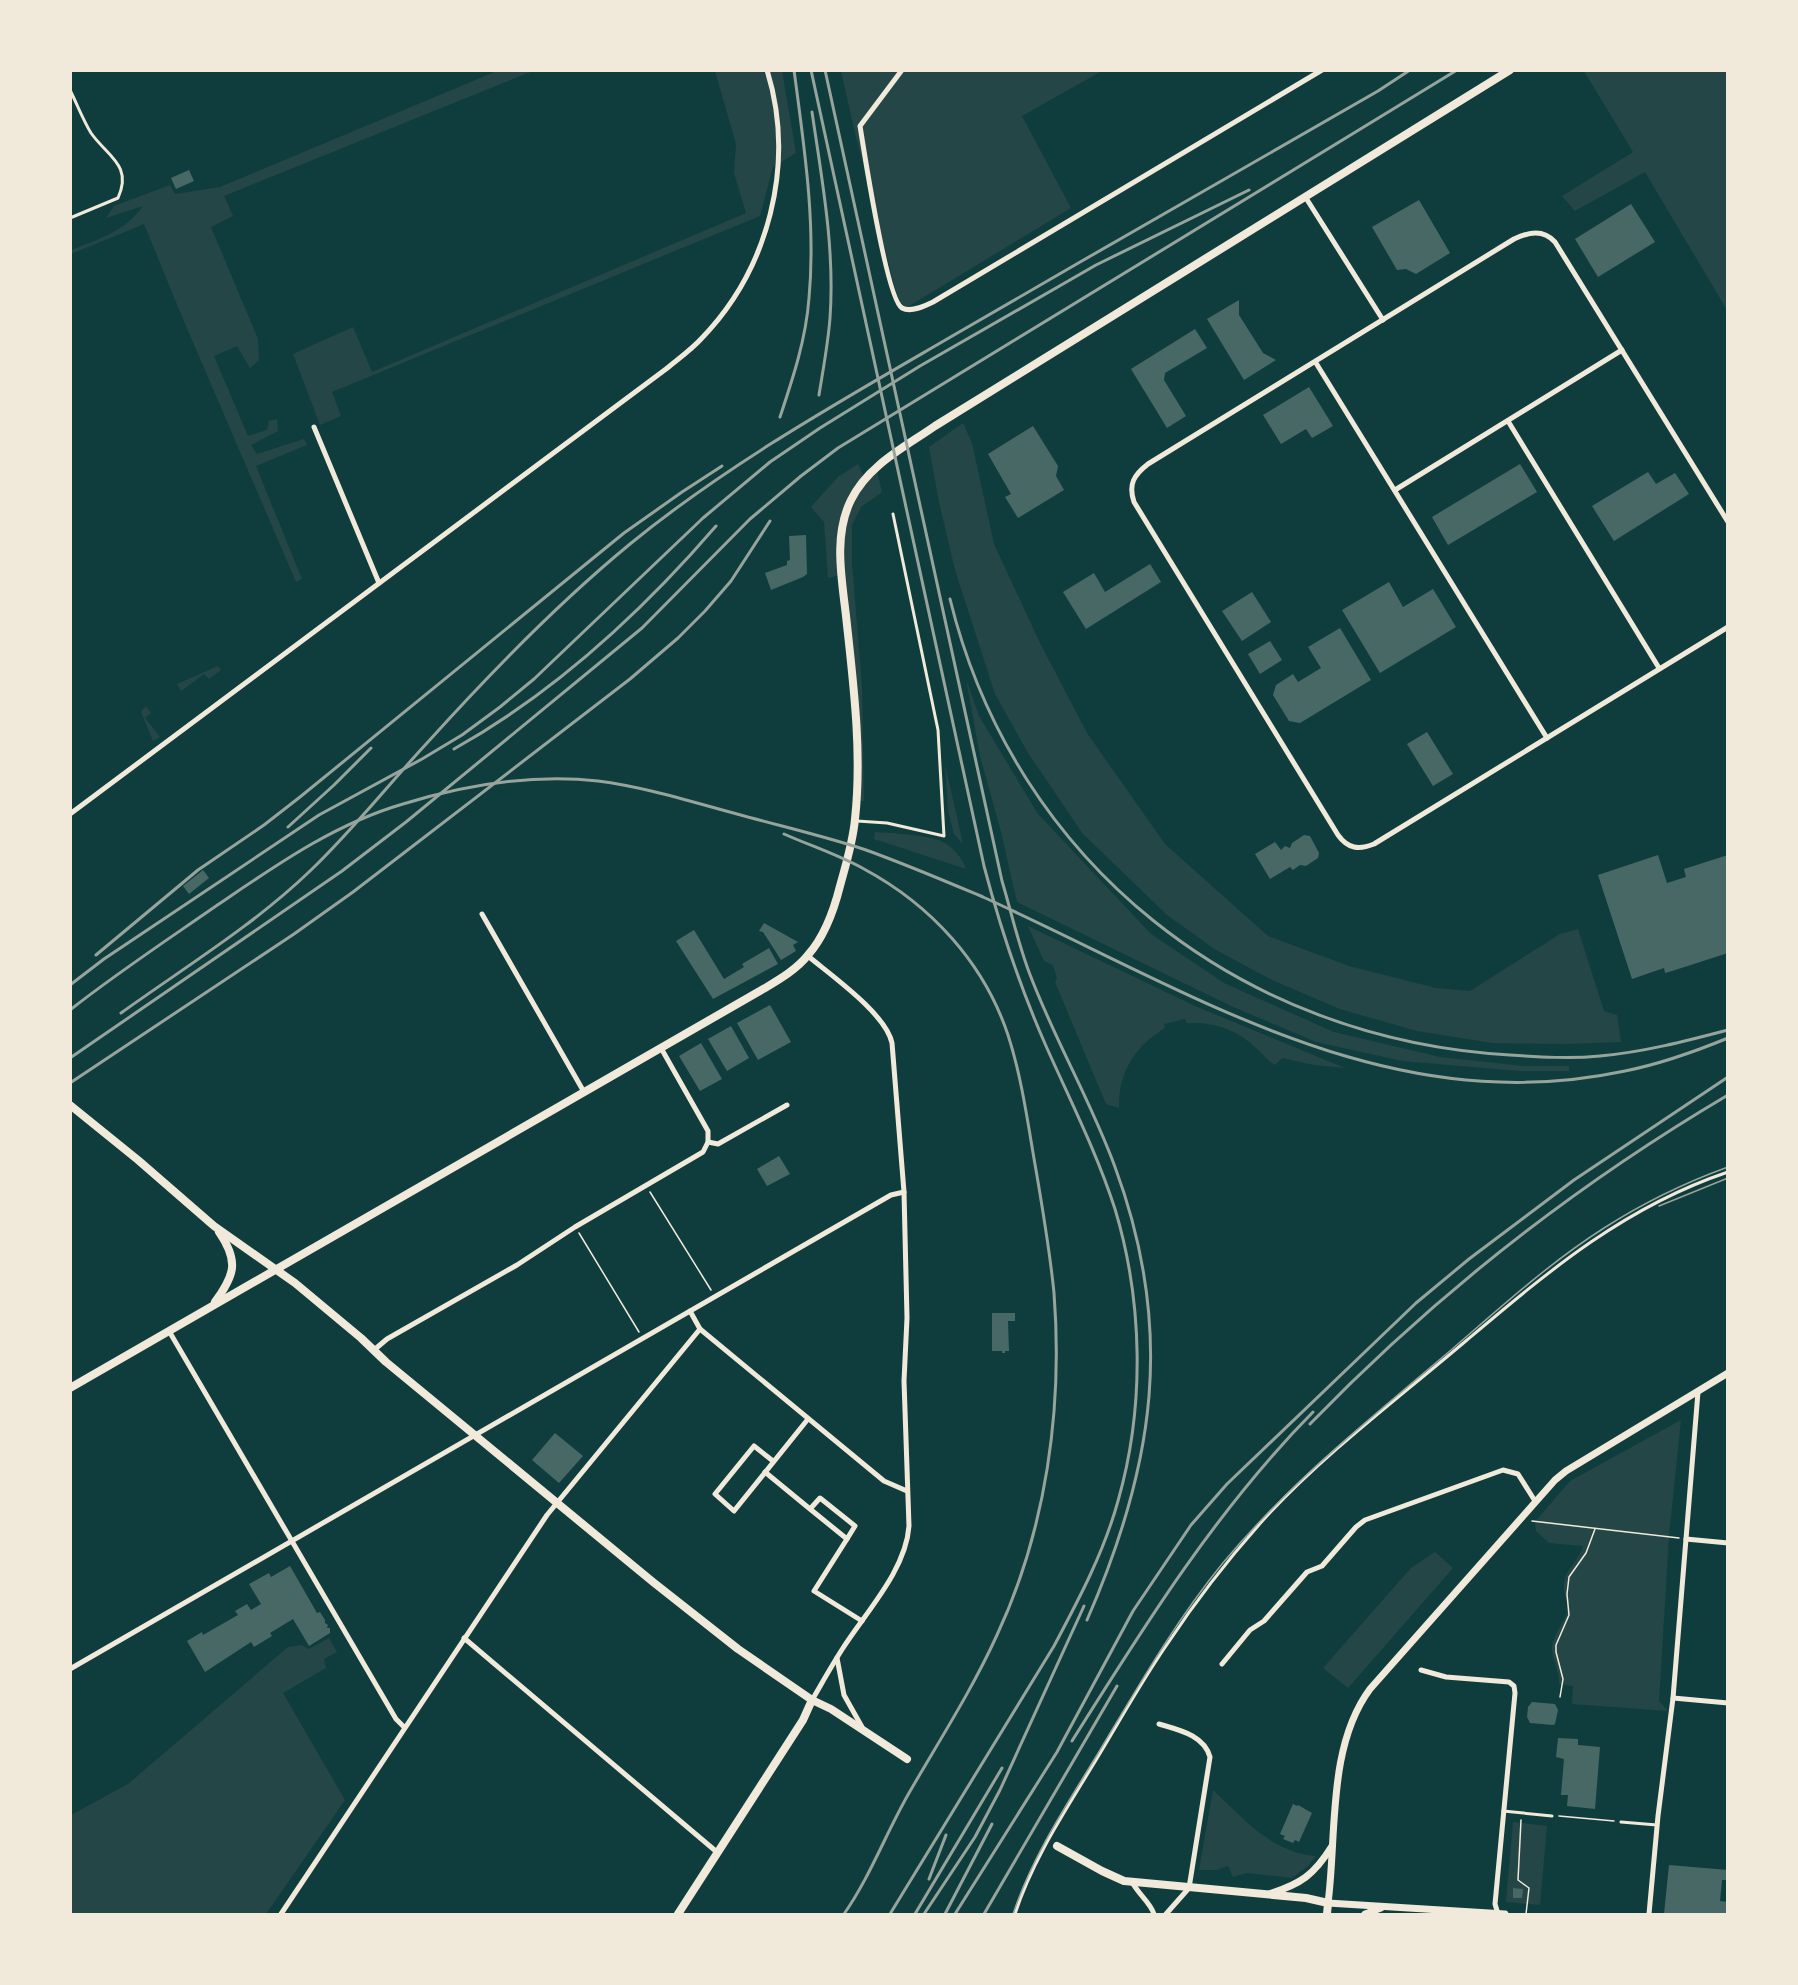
<svg xmlns="http://www.w3.org/2000/svg" width="1798" height="1985" font-family="Manrope,sans-serif">
<style>
.green{fill:#244646}
.building{fill:#486865}
.lines{fill:none;stroke-linecap:round;stroke-linejoin:round}
.path{stroke:#f1e9da;stroke-width:1.5}
.service{stroke:#f1e9da;stroke-width:3}
.minor{stroke:#f1e9da;stroke-width:5}
.tertiary{stroke:#f1e9da;stroke-width:7}
.secondary{stroke:#f1e9da;stroke-width:8}
.tram{stroke:#97a49c;stroke-width:1.5}
.rail{stroke:#97a49c;stroke-width:3}
</style>
<rect width="100%" height="100%" fill="#0f3d3e"/>
<g class="green">
<path d="M497,71H533L224,196L233,216L211,227L258,339L259,360L250,368L237,346L214,356L248,436L267,430L269,421L277,419L278,431L251,445L257,454L304,439L307,445L256,466L302,579L296,582L183,319L144,224L71,254V250C97,240 126,231 143,206L106,218L114,206L170,185L175,194L220,187Z"/>
<path d="M715,71H782L796,153L773,167L760,216L332,392L341,416L320,425L293,354L353,327L372,372L746,213L734,173L736,144Z"/>
<path d="M841,71H1102L1022,116L1071,208L901,311L855,133Z"/>
<path d="M1584,71H1727V310L1645,172L1575,211L1562,196L1633,152Z"/>
<path d="M963,423L972,443L994,544L1040,643L1087,733L1165,844L1268,936L1349,966L1436,988L1470,991L1560,934L1578,929L1604,1011L1617,1015L1621,1042L1564,1044L1492,1043L1417,1031L1340,1009L1274,981L1216,950L1167,915L1083,834L1028,753L995,694L955,570L939,502L929,447Z"/>
<path d="M858,464L863,475L875,464L882,492L861,507L852,525V563L862,687L864,801H858L851,644L842,523L840,575L828,578L824,522L811,507L838,477Z"/>
<path d="M218,666L221,670L209,679L204,674L181,691L177,684Z"/>
<path d="M966,679L979,716L1038,814L1151,934L1224,983L1334,1032L1440,1057L1524,1066H1569V1071H1520L1402,1061L1316,1042L1231,1006L1017,902L1001,832L980,756Z"/>
<path d="M146,706L151,713L145,718L160,737L153,741L141,712Z"/>
<path d="M945,764L963,844L954,834L948,811Z"/>
<path d="M875,832C890,833 928,835 941,841C952,846 962,857 966,869L874,839Z"/>
<path d="M1028,926L1195,1006L1345,1068L1314,1065L1282,1058L1275,1065C1267,1060 1264,1055 1257,1049C1237,1029 1215,1022 1187,1023L1185,1019L1164,1024L1165,1028C1135,1046 1118,1073 1119,1108L1106,1104L1055,982L1057,979L1053,965L1044,961Z"/>
<path d="M1681,1420L1669,1536L1659,1701L1668,1711L1572,1704L1573,1686L1559,1684C1560,1671 1552,1660 1552,1647C1553,1634 1564,1624 1567,1612C1569,1601 1561,1591 1565,1579C1568,1567 1580,1559 1583,1546L1549,1543L1536,1531L1535,1522L1570,1481Z"/>
<path d="M1435,1552L1453,1568L1348,1688L1323,1668L1411,1568Z"/>
<path d="M329,1638L337,1652L324,1659L326,1668L283,1693L345,1800L266,1914H71V1815L128,1784L288,1647L301,1645L309,1649Z"/>
<path d="M1213,1790C1243,1818 1272,1853 1316,1856L1308,1866L1292,1878L1246,1873L1233,1877L1228,1866L1217,1870H1199Z"/>
<path d="M1513,1822L1547,1826L1540,1905L1506,1902Z"/>
</g>
<g class="building">
<path d="M189,170L194,181L176,189L171,178Z"/>
<path d="M1419,200L1450,253L1416,274L1406,269L1397,270L1372,227Z"/>
<path d="M1631,204L1655,242L1598,277L1575,239Z"/>
<path d="M1239,300V315L1263,353L1276,360L1244,380L1207,319Z"/>
<path d="M1195,329L1207,348L1165,373L1164,380L1186,416L1167,428L1131,369Z"/>
<path d="M1309,387L1333,426L1312,438L1306,429L1281,444L1263,415Z"/>
<path d="M1033,426L1058,466L1056,476L1064,490L1018,518L1005,497L1011,494L988,454Z"/>
<path d="M1520,464L1537,492L1448,545L1432,517Z"/>
<path d="M1648,472L1656,484L1675,473L1689,494L1614,541L1592,506Z"/>
<path d="M806,535L807,574L803,577L771,590L765,573L787,565V561L790,560L789,536Z"/>
<path d="M1150,564L1161,582L1086,629L1063,592L1094,573L1105,592Z"/>
<path d="M1389,582L1403,607L1433,589L1456,627L1380,673L1342,610Z"/>
<path d="M1252,592L1271,622L1242,641L1222,611Z"/>
<path d="M1340,628L1371,680L1300,723L1289,721L1273,695L1276,685L1293,674L1298,682L1321,668L1308,647Z"/>
<path d="M1270,641L1282,660L1260,674L1248,654Z"/>
<path d="M1427,732L1453,774L1433,786L1407,744Z"/>
<path d="M1304,835L1310,836L1319,853L1318,858L1306,866L1300,865L1293,870L1290,867L1270,879L1255,854L1275,842L1281,850L1285,846L1290,848L1292,843Z"/>
<path d="M1658,855L1667,883L1686,877L1684,869L1728,855V953L1672,971L1665,973L1664,968L1632,979L1598,875Z"/>
<path d="M203,870L209,878L189,894L183,886Z"/>
<path d="M764,923L798,942L793,945L796,951L781,960L763,932L759,931Z"/>
<path d="M694,930L724,979L744,967L742,964L769,948L778,964L713,999L676,941Z"/>
<path d="M770,1005L791,1042L758,1060L737,1023Z"/>
<path d="M731,1026L749,1058L727,1071L708,1039Z"/>
<path d="M701,1043L722,1079L700,1091L679,1056Z"/>
<path d="M779,1156L790,1174L767,1186L757,1169Z"/>
<path d="M992,1313H1015V1321H1008L1009,1351H1005V1353H1002V1351H992Z"/>
<path d="M555,1433L583,1456L559,1483L532,1460Z"/>
<path d="M290,1566L317,1613L320,1612L325,1620V1623L328,1625L327,1628H330V1633L309,1646L293,1619L270,1633L272,1636L254,1647L251,1642L205,1672L187,1641L202,1632L203,1635L238,1615L235,1611L247,1604L251,1610L261,1604L249,1584L269,1573L271,1577Z"/>
<path d="M1532,1702L1555,1704L1558,1710L1555,1724L1553,1725L1530,1723L1527,1717L1528,1707Z"/>
<path d="M1558,1738L1578,1739V1745L1600,1747L1595,1809L1567,1806L1568,1795H1561L1564,1759L1556,1757Z"/>
<path d="M1293,1804L1297,1806L1298,1805L1312,1813L1299,1842L1295,1840L1293,1843L1283,1839L1285,1836L1280,1834Z"/>
<path d="M1669,1865L1728,1870V1880H1722L1720,1901L1728,1902V1914H1664Z"/>
<path d="M1513,1888L1523,1889L1522,1898H1513Z"/>
</g>
<g class="lines">
<g class="path">
<path d="M650,1192L711,1290"/>
<path d="M579,1233L639,1332"/>
<path d="M1532,1521L1679,1538"/>
<path d="M1560,1697L1563,1679L1556,1652V1645L1569,1615L1567,1594L1569,1577L1586,1553L1595,1529"/>
<path d="M1559,1816L1614,1821"/>
<path d="M1521,1820L1518,1880L1529,1888L1526,1914"/>
</g>
<g class="service">
<path d="M70,90C77,104 83,120 91,133C107,156 133,165 118,198L70,218"/>
<path d="M857,821L887,823L944,836L938,730L893,514"/>
<path d="M1503,1811L1552,1816"/>
<path d="M1621,1822L1657,1825"/>
<path d="M1015,1914C1032,1861 1064,1813 1093,1765C1118,1724 1141,1682 1168,1643C1197,1599 1230,1557 1265,1518C1325,1453 1400,1397 1467,1340C1549,1271 1624,1207 1728,1172"/>
</g>
<g class="minor">
<path d="M902,70L860,126C864,151 887,300 902,308C911,313 925,306 933,302L1322,70"/>
<path d="M1306,198L1383,320"/>
<path d="M1316,363L1547,738"/>
<path d="M1508,421L1659,668"/>
<path d="M314,427L379,583"/>
<path d="M1395,490L1622,350"/>
<path d="M1728,522L1555,242C1543,229 1529,232 1514,239L1148,464C1134,475 1128,484 1134,502L1338,835C1348,849 1359,850 1374,844L1728,627"/>
<path d="M70,814L666,369C678,359 691,350 701,339C769,269 796,164 767,70"/>
<path d="M482,914L584,1092"/>
<path d="M808,956C832,976 886,1014 892,1043L904,1192L907,1318L904,1381L909,1526C906,1570 866,1612 843,1648C832,1665 822,1683 812,1700"/>
<path d="M708,1142L718,1144L787,1105"/>
<path d="M690,1311L700,1329L884,1481L907,1491"/>
<path d="M169,1331L396,1719L404,1727"/>
<path d="M374,1350L387,1339L517,1265L575,1227L703,1152L708,1142V1131L661,1048"/>
<path d="M773,1461L754,1446L715,1494L734,1511L808,1419"/>
<path d="M765,1472L810,1509L820,1498L855,1526L847,1539L810,1509"/>
<path d="M847,1539L814,1591L862,1621"/>
<path d="M1686,1539L1728,1543"/>
<path d="M464,1638L718,1853"/>
<path d="M837,1658L844,1695L862,1727"/>
<path d="M1222,1664L1250,1630L1264,1621L1307,1572L1322,1566L1356,1527L1365,1520L1503,1470L1518,1474L1535,1501"/>
<path d="M70,1669L891,1195L904,1192"/>
<path d="M1421,1670L1446,1677L1509,1682L1514,1686L1515,1693L1495,1904L1498,1914"/>
<path d="M1673,1698L1728,1703"/>
<path d="M1159,1724C1179,1730 1204,1735 1210,1757L1189,1888L1166,1914"/>
<path d="M1132,1882C1139,1895 1150,1902 1154,1914"/>
<path d="M281,1914L547,1515L700,1329"/>
<path d="M1649,1914L1658,1816L1673,1698L1698,1392"/>
</g>
<g class="tertiary">
<path d="M1269,1894C1301,1884 1314,1875 1332,1846"/>
<path d="M1365,1914L1381,1908"/>
<path d="M1505,1914L1328,1903C1337,1835 1327,1747 1370,1689L1555,1480L1566,1471L1728,1373"/>
</g>
<g class="secondary">
<path d="M70,1105L138,1160L214,1226L295,1283L361,1338L386,1362L653,1582L738,1649L812,1700L831,1709L907,1759"/>
<path d="M215,1302C235,1275 239,1261 219,1232"/>
<path d="M70,1388L765,988C780,979 797,969 808,955C825,936 834,910 840,886C846,864 853,842 855,819C862,755 854,689 847,625C843,584 832,538 851,500C868,465 905,447 935,426L1510,70"/>
<path d="M1057,1846L1102,1871L1124,1881L1306,1898L1328,1903L1327,1914"/>
<path d="M678,1914L803,1720L812,1700"/>
</g>
<g class="tram">
<path d="M1659,1206L1728,1178"/>
<path d="M1013,1914C1032,1857 1065,1807 1097,1755C1136,1690 1174,1623 1222,1564C1289,1483 1371,1418 1451,1350C1500,1308 1549,1263 1604,1228C1643,1203 1684,1183 1728,1167"/>
</g>
<g class="rail">
<path d="M811,70L984,866C1000,927 1020,987 1046,1046C1070,1100 1097,1153 1115,1209C1143,1302 1145,1407 1118,1501C1104,1552 1079,1599 1054,1646L890,1914"/>
<path d="M825,70L1002,881C1011,911 1018,943 1029,972C1054,1039 1091,1101 1115,1167C1175,1329 1155,1465 1087,1620"/>
<path d="M812,112C822,180 835,249 830,318C828,344 823,370 819,395"/>
<path d="M780,417C793,378 806,339 809,298C816,222 804,146 794,70"/>
<path d="M950,599C1015,864 1241,1040 1510,1055C1540,1057 1570,1059 1600,1056C1644,1052 1686,1041 1728,1030"/>
<path d="M454,749C554,693 641,613 716,526"/>
<path d="M288,827L334,785L371,748"/>
<path d="M784,834C811,846 839,855 864,869C931,905 984,963 1008,1035C1022,1078 1028,1125 1036,1170C1043,1211 1050,1252 1054,1293C1063,1409 1046,1530 997,1635C972,1690 939,1741 909,1793C886,1833 870,1877 844,1914"/>
<path d="M96,955L198,870L264,825L300,797L624,533L682,492L722,466"/>
<path d="M70,985L104,959L319,815L422,759L462,735L500,707L534,679L703,518L770,462L820,428L920,366L1096,265L1249,190"/>
<path d="M70,1010C117,973 167,940 216,906C275,866 334,824 403,804C465,785 534,774 598,781C645,787 692,802 737,814C780,826 824,836 866,850C905,864 945,881 983,897C1191,991 1385,1122 1625,1071C1660,1064 1694,1052 1728,1038"/>
<path d="M121,1013C185,967 254,925 310,871C352,831 388,785 427,743C491,672 557,604 630,544C729,463 844,399 954,335C1095,253 1237,172 1378,91L1410,70"/>
<path d="M70,1058L342,871L406,822L642,628L750,519L801,476L838,448L1457,70"/>
<path d="M70,1083L294,934L353,892L630,679L678,638L705,611L731,581L770,521"/>
<path d="M1310,1424C1434,1296 1574,1186 1728,1095"/>
<path d="M1072,1741C1144,1626 1217,1509 1313,1412"/>
<path d="M929,1879L946,1835"/>
<path d="M915,1914L1002,1768"/>
<path d="M924,1914L975,1837L1000,1790L1084,1606"/>
<path d="M945,1914L992,1824"/>
<path d="M955,1914L1057,1752L1133,1611L1191,1525L1227,1484L1416,1303L1469,1259L1574,1180L1728,1077"/>
<path d="M984,1914L1117,1686"/>
</g>
</g>
<rect width="1798" height="1985" fill="none" stroke="#f1e9da" stroke-width="144"/>
</svg>
